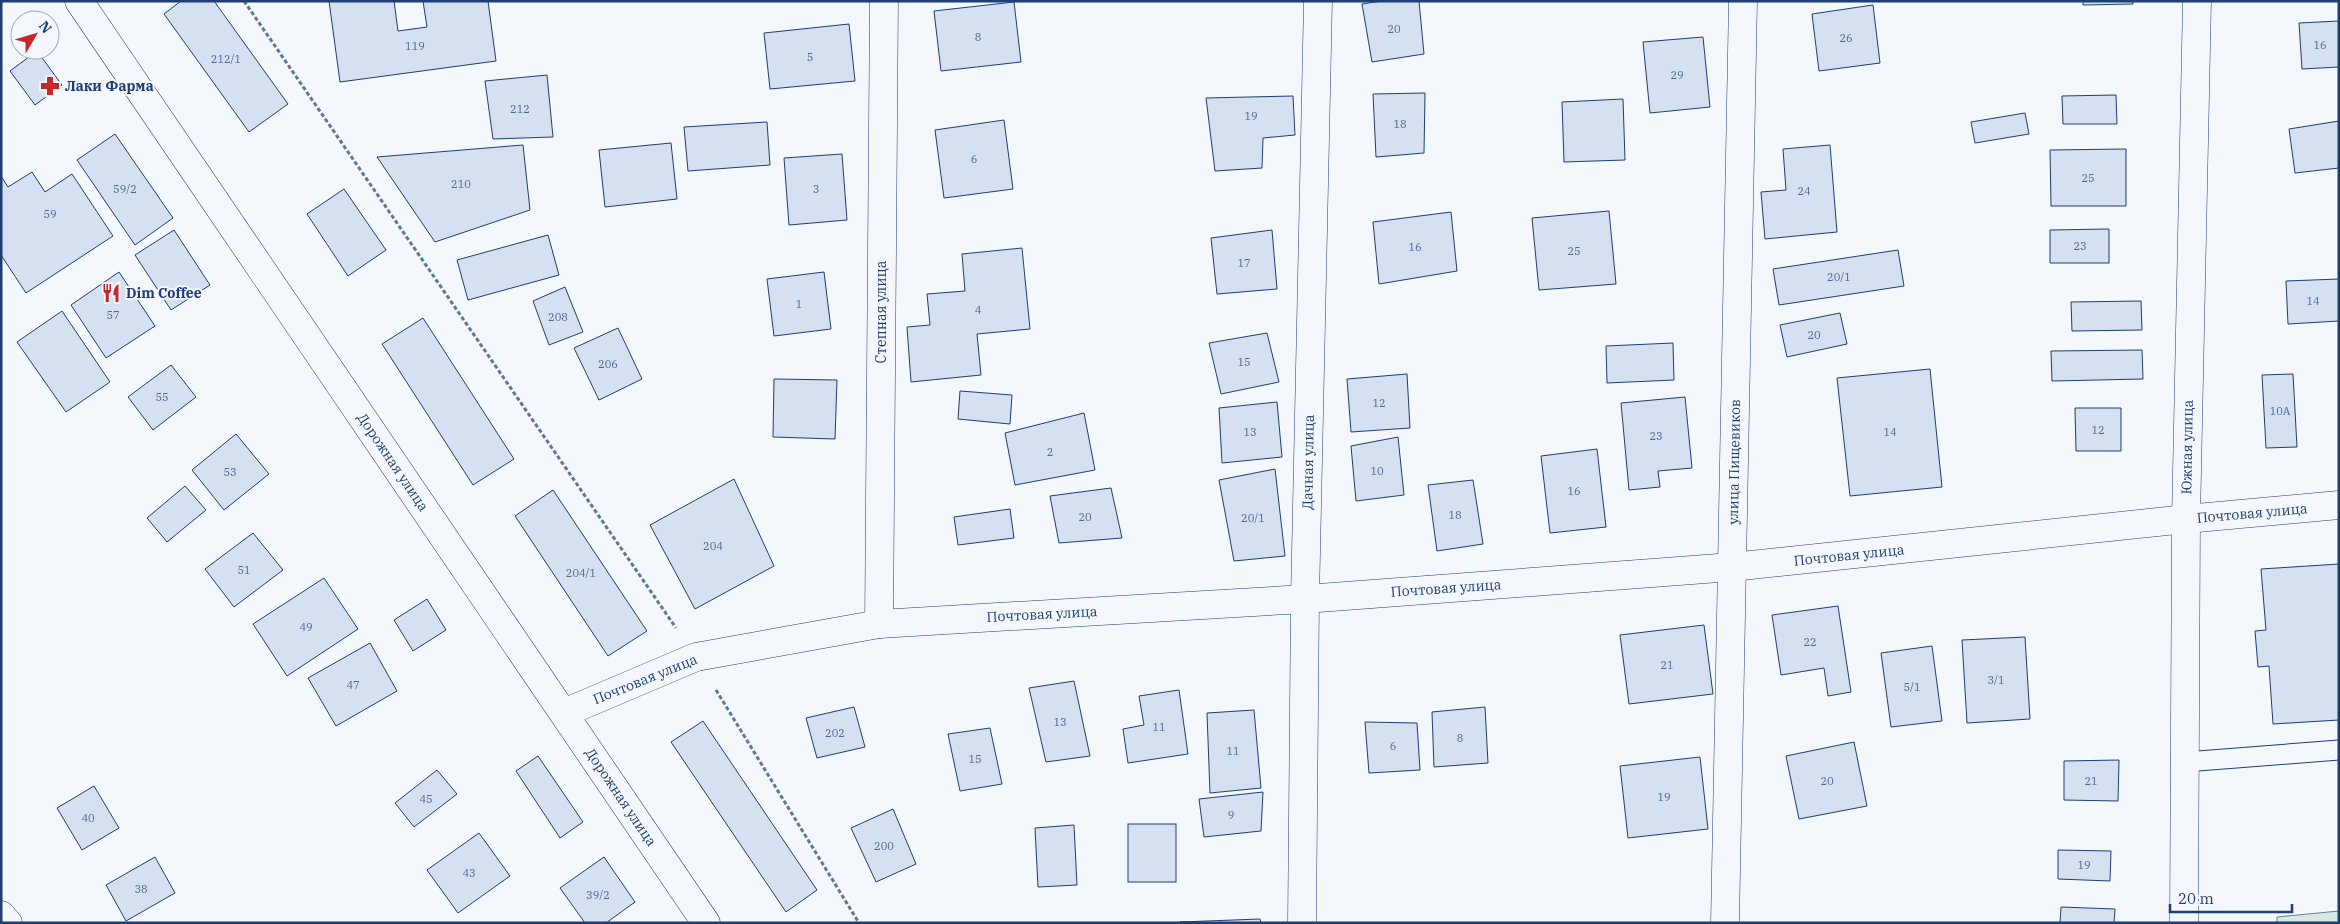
<svg xmlns="http://www.w3.org/2000/svg" width="2340" height="924" font-family="'IBM Plex Serif',serif">
<style>
.green{fill:#d7e8df;stroke:#687fa3}
.building{fill:#d5e0f0;stroke:#1d3f73}
.lines{fill:none;stroke-linecap:round;stroke-linejoin:round}
.service-casing{stroke:#1d3f73;stroke-width:21}
.minor-casing{stroke:#1d3f73;stroke-width:29}
.secondary-casing{stroke:#1d3f73;stroke-width:29}
.path{stroke:#5e769c;stroke-width:3;stroke-dasharray:4 2.5;stroke-linecap:butt}
.service{stroke:#f4f7fb;stroke-width:19}
.minor{stroke:#f4f7fb;stroke-width:28}
.secondary{stroke:#f4f7fb;stroke-width:28}
.labels{text-anchor:middle;stroke-width:4;stroke-linejoin:round;paint-order:stroke}
.number-label{font-size:11px;fill:#4b6792}
.poi-label{font-size:14px;font-weight:bold;fill:#1d3f73;stroke:#f4f7fb;text-anchor:start}
.street-label{font-size:14px;fill:#1d3f73;stroke:#f4f7fb}
</style>
<rect width="100%" height="100%" fill="#f4f7fb"/>
<path class="green" d="M2339,911V923H2277V917Z"/>
<g class="building">
<path d="M181,1H214L288,104L249,132L164,14Z"/>
<path d="M329,1H394L398,31L427,27L423,1H488L496,61L340,82Z"/>
<path d="M1382,1H1419L1424,54L1372,62L1362,4Z"/>
<path d="M2083,1H2133V4L2083,5Z"/>
<path d="M1014,2L1021,62L941,71L934,11Z"/>
<path d="M1873,5L1880,63L1819,71L1812,14Z"/>
<path d="M2339,21V67L2302,69L2299,23Z"/>
<path d="M849,24L855,81L770,89L764,33Z"/>
<path d="M1703,37L1710,107L1650,113L1643,42Z"/>
<path d="M37,51L62,85L35,105L10,71Z"/>
<path d="M547,75L553,137L493,139L485,81Z"/>
<path d="M1425,93L1424,153L1376,157L1373,94Z"/>
<path d="M2116,95L2117,124H2063L2062,96Z"/>
<path d="M1293,96L1295,135L1263,138L1262,168L1215,171L1206,98Z"/>
<path d="M1623,99L1625,160L1564,162L1562,102Z"/>
<path d="M2025,113L2029,134L1975,143L1971,122Z"/>
<path d="M1004,120L1013,189L944,198L935,130Z"/>
<path d="M2339,121V168L2295,173L2289,129Z"/>
<path d="M767,122L770,165L688,171L684,127Z"/>
<path d="M115,134L173,218L135,245L77,160Z"/>
<path d="M671,143L677,199L605,207L599,150Z"/>
<path d="M523,145L530,210L435,242L377,157Z"/>
<path d="M1830,145L1837,232L1765,239L1761,192L1786,190L1783,149Z"/>
<path d="M2126,149V206H2051L2050,150Z"/>
<path d="M842,154L847,220L789,225L784,158Z"/>
<path d="M32,172L45,192L72,174L113,236L26,293L1,255V176L8,187Z"/>
<path d="M344,189L386,250L348,276L307,214Z"/>
<path d="M1609,211L1616,284L1539,290L1532,218Z"/>
<path d="M1451,212L1457,271L1379,284L1373,222Z"/>
<path d="M2109,229V263H2050V230Z"/>
<path d="M174,230L210,285L171,310L135,255Z"/>
<path d="M1272,230L1277,289L1217,294L1211,238Z"/>
<path d="M548,235L559,275L468,300L457,260Z"/>
<path d="M1022,248L1030,329L977,334L981,375L911,382L907,327L930,325L927,294L965,291L962,254Z"/>
<path d="M1898,250L1904,286L1779,305L1773,269Z"/>
<path d="M119,272L155,326L106,358L71,305Z"/>
<path d="M824,272L831,329L774,336L767,279Z"/>
<path d="M2339,279V321L2288,324L2286,281Z"/>
<path d="M565,287L583,332L549,345L533,301Z"/>
<path d="M2141,301L2142,330L2072,331L2071,302Z"/>
<path d="M62,311L110,382L66,412L17,342Z"/>
<path d="M1840,313L1847,344L1787,357L1780,325Z"/>
<path d="M423,318L514,459L473,485L382,344Z"/>
<path d="M618,328L642,379L599,400L574,348Z"/>
<path d="M1267,333L1279,382L1221,394L1209,343Z"/>
<path d="M1673,343L1674,380L1607,383L1606,346Z"/>
<path d="M2142,350L2143,379L2052,381L2051,351Z"/>
<path d="M171,365L196,397L153,430L128,397Z"/>
<path d="M1930,369L1942,487L1850,496L1837,378Z"/>
<path d="M1407,374L1410,428L1351,432L1347,379Z"/>
<path d="M2293,374L2297,447L2266,448L2262,375Z"/>
<path d="M774,379L837,380L835,439L773,437Z"/>
<path d="M960,391L1012,395L1010,424L958,419Z"/>
<path d="M1685,397L1692,468L1658,471L1660,487L1629,490L1621,403Z"/>
<path d="M1277,402L1282,457L1222,463L1219,408Z"/>
<path d="M2075,408H2121V451H2076Z"/>
<path d="M1084,413L1095,470L1015,485L1005,433Z"/>
<path d="M236,434L269,474L224,510L192,470Z"/>
<path d="M1398,437L1404,495L1356,501L1351,446Z"/>
<path d="M1597,449L1606,527L1550,533L1541,456Z"/>
<path d="M1275,469L1285,556L1234,561L1219,480Z"/>
<path d="M734,479L774,566L695,609L650,525Z"/>
<path d="M1473,480L1483,544L1437,551L1428,485Z"/>
<path d="M185,486L206,510L167,542L147,518Z"/>
<path d="M1111,488L1122,538L1059,543L1050,496Z"/>
<path d="M553,490L647,631L608,656L515,516Z"/>
<path d="M1010,509L1014,538L958,545L954,517Z"/>
<path d="M253,533L283,570L234,607L205,569Z"/>
<path d="M2339,564V720L2273,724L2269,666L2258,667L2255,631L2266,630L2261,569Z"/>
<path d="M324,578L358,629L287,676L253,624Z"/>
<path d="M427,599L446,630L413,651L394,620Z"/>
<path d="M1838,606L1851,692L1828,696L1824,668L1781,675L1772,615Z"/>
<path d="M1704,625L1713,694L1629,704L1620,635Z"/>
<path d="M2025,637L2030,719L1967,723L1962,640Z"/>
<path d="M370,643L397,691L336,726L308,678Z"/>
<path d="M1932,646L1942,721L1891,727L1881,653Z"/>
<path d="M1074,681L1090,756L1046,762L1029,688Z"/>
<path d="M1179,690L1188,754L1128,763L1123,729L1144,725L1139,696Z"/>
<path d="M854,707L865,747L817,758L806,718Z"/>
<path d="M1485,707L1488,763L1434,767L1432,712Z"/>
<path d="M1254,710L1261,788L1210,793L1207,713Z"/>
<path d="M703,721L817,890L786,912L671,742Z"/>
<path d="M1365,722L1417,723L1420,770L1369,773Z"/>
<path d="M990,728L1002,784L960,791L948,734Z"/>
<path d="M1854,742L1867,806L1799,819L1786,756Z"/>
<path d="M538,756L583,822L560,838L516,771Z"/>
<path d="M1700,757L1708,829L1628,838L1620,766Z"/>
<path d="M2119,760L2118,801L2064,800V761Z"/>
<path d="M437,770L457,794L414,827L395,803Z"/>
<path d="M94,786L119,828L82,850L57,808Z"/>
<path d="M1263,792L1261,831L1204,837L1199,799Z"/>
<path d="M893,809L916,864L876,882L851,828Z"/>
<rect x="1128" y="824" width="48" height="58"/>
<path d="M1074,825L1077,885L1038,887L1035,828Z"/>
<path d="M479,833L510,876L458,913L427,870Z"/>
<path d="M2058,850L2111,851L2110,881L2058,879Z"/>
<path d="M155,857L175,893L126,921L106,885Z"/>
<path d="M604,857L635,902L606,923H585L560,888Z"/>
<path d="M2061,907L2115,909L2114,923H2060Z"/>
<path d="M1260,919L1261,923L1180,922Z"/>
</g>
<g class="lines">
<g class="service-casing">
<path id="service" d="M2185,762L2339,750"/>
</g>
<g class="minor-casing">
<g id="minor">
<path d="M879,624L884,1"/>
<path d="M564,713L696,657L879,624L1305,599L1732,567L2186,519L2339,505"/>
<path d="M1,915L8,923"/>
<path d="M1302,923L1305,599L1318,1"/>
<path d="M1725,923L1743,1"/>
<path d="M2184,923L2186,519L2197,1"/>
</g>
</g>
<g class="secondary-casing">
<path id="secondary" d="M79,1L706,923"/>
</g>
<g class="path">
<path d="M244,1L676,628"/>
<path d="M716,690L859,923"/>
</g>
<use href="#service" class="service"/>
<use href="#minor" class="minor"/>
<use href="#secondary" class="secondary"/>
</g>
<defs>
<g id="pharmacy-bare" transform="scale(1.5)"><path d="M-2-6h4v4h4v4h-4v4h-4v-4h-4v-4h4Z" fill="#c62828" stroke="#f4f7fb" stroke-width="2.5" paint-order="stroke"/></g>
<g id="restaurant-bare" transform="scale(1.5)"><path d="M-5-6h1v4h1v-4h1v4h1v-4h1v5L-1.5 .5V6h-2V.5L-5-1ZM5-6V6H3V1.5H1.5Q1.5-4 5-6Z" fill="#c62828" stroke="#f4f7fb" stroke-width="2.5" paint-order="stroke"/></g>
</defs>
<g fill-rule="evenodd">
<use href="#pharmacy-bare" x="50" y="86"/>
<use href="#restaurant-bare" x="111" y="293"/>
</g>
<g class="labels">
<g class="number-label">
<text x="1394" y="33">20</text>
<text x="978" y="41">8</text>
<text x="1846" y="42">26</text>
<text x="2320" y="49">16</text>
<text x="415" y="50">119</text>
<text x="810" y="61">5</text>
<text x="226" y="63">212/1</text>
<text x="1677" y="79">29</text>
<text x="520" y="113">212</text>
<text x="1251" y="120">19</text>
<text x="1400" y="128">18</text>
<text x="974" y="163">6</text>
<text x="2088" y="182">25</text>
<text x="461" y="188">210</text>
<text x="125" y="193">59/2</text>
<text x="816" y="193">3</text>
<text x="1804" y="195">24</text>
<text x="50" y="218">59</text>
<text x="2080" y="250">23</text>
<text x="1415" y="251">16</text>
<text x="1574" y="255">25</text>
<text x="1244" y="267">17</text>
<text x="1839" y="281">20/1</text>
<text x="2313" y="305">14</text>
<text x="799" y="308">1</text>
<text x="978" y="314">4</text>
<text x="113" y="319">57</text>
<text x="558" y="321">208</text>
<text x="1814" y="339">20</text>
<text x="1244" y="366">15</text>
<text x="608" y="368">206</text>
<text x="162" y="401">55</text>
<text x="1379" y="407">12</text>
<text x="2280" y="415">10А</text>
<text x="2098" y="434">12</text>
<text x="1250" y="436">13</text>
<text x="1890" y="436">14</text>
<text x="1656" y="440">23</text>
<text x="1050" y="456">2</text>
<text x="1377" y="475">10</text>
<text x="230" y="476">53</text>
<text x="1574" y="495">16</text>
<text x="1455" y="519">18</text>
<text x="1085" y="521">20</text>
<text x="1253" y="522">20/1</text>
<text x="713" y="550">204</text>
<text x="244" y="574">51</text>
<text x="581" y="577">204/1</text>
<text x="306" y="631">49</text>
<text x="1810" y="646">22</text>
<text x="1667" y="669">21</text>
<text x="1996" y="684">3/1</text>
<text x="353" y="689">47</text>
<text x="1912" y="691">5/1</text>
<text x="1060" y="726">13</text>
<text x="1159" y="731">11</text>
<text x="835" y="737">202</text>
<text x="1460" y="742">8</text>
<text x="1393" y="750">6</text>
<text x="1233" y="755">11</text>
<text x="975" y="763">15</text>
<text x="1827" y="785">20</text>
<text x="2091" y="785">21</text>
<text x="1664" y="801">19</text>
<text x="426" y="803">45</text>
<text x="1231" y="819">9</text>
<text x="88" y="822">40</text>
<text x="884" y="850">200</text>
<text x="2084" y="869">19</text>
<text x="469" y="877">43</text>
<text x="141" y="893">38</text>
<text x="598" y="899">39/2</text>
</g>
<g class="poi-label">
<text x="65" y="91">Лаки Фарма</text>
<text x="126" y="298">Dim Coffee</text>
</g>
<g class="street-label">
<text transform="translate(881 312) rotate(-90)" y="5">Степная улица</text>
<text transform="translate(2187 447) rotate(-89)" y="5">Южная улица</text>
<text transform="translate(393 462) rotate(56)" y="5">Дорожная улица</text>
<text transform="translate(1308 462) rotate(-89)" y="5">Дачная улица</text>
<text transform="translate(1734 462) rotate(-89)" y="5">улица Пищевиков</text>
<text transform="translate(2252 513) rotate(-5)" y="5">Почтовая улица</text>
<text transform="translate(1849 555) rotate(-6)" y="5">Почтовая улица</text>
<text transform="translate(1446 588) rotate(-4)" y="5">Почтовая улица</text>
<text transform="translate(1042 614) rotate(-3)" y="5">Почтовая улица</text>
<text transform="translate(645 679) rotate(-22)" y="5">Почтовая улица</text>
<text transform="translate(621 797) rotate(56)" y="5">Дорожная улица</text>
</g>
</g>
<rect width="2340" height="924" fill="none" stroke="#1d3f73" stroke-width="5"/>
<g transform="translate(35 35) rotate(52)"><circle r="24" fill="#f4f7fb" stroke="#9eadc5"/>
<path d="M0-4L9 19L0 12L-9 19Z" fill="#c62828"/>
<text y="-8" font-size="14" font-weight="bold" text-anchor="middle" fill="#1d3f73">N</text>
</g>
<path d="M2170 904v8h122v-8" fill="none" stroke="#1d3f73" stroke-width="2.5"/>
<text x="2178" y="904" font-size="15" fill="#1d3f73" stroke="#f4f7fb" stroke-width="4" paint-order="stroke">20 m</text>
</svg>
